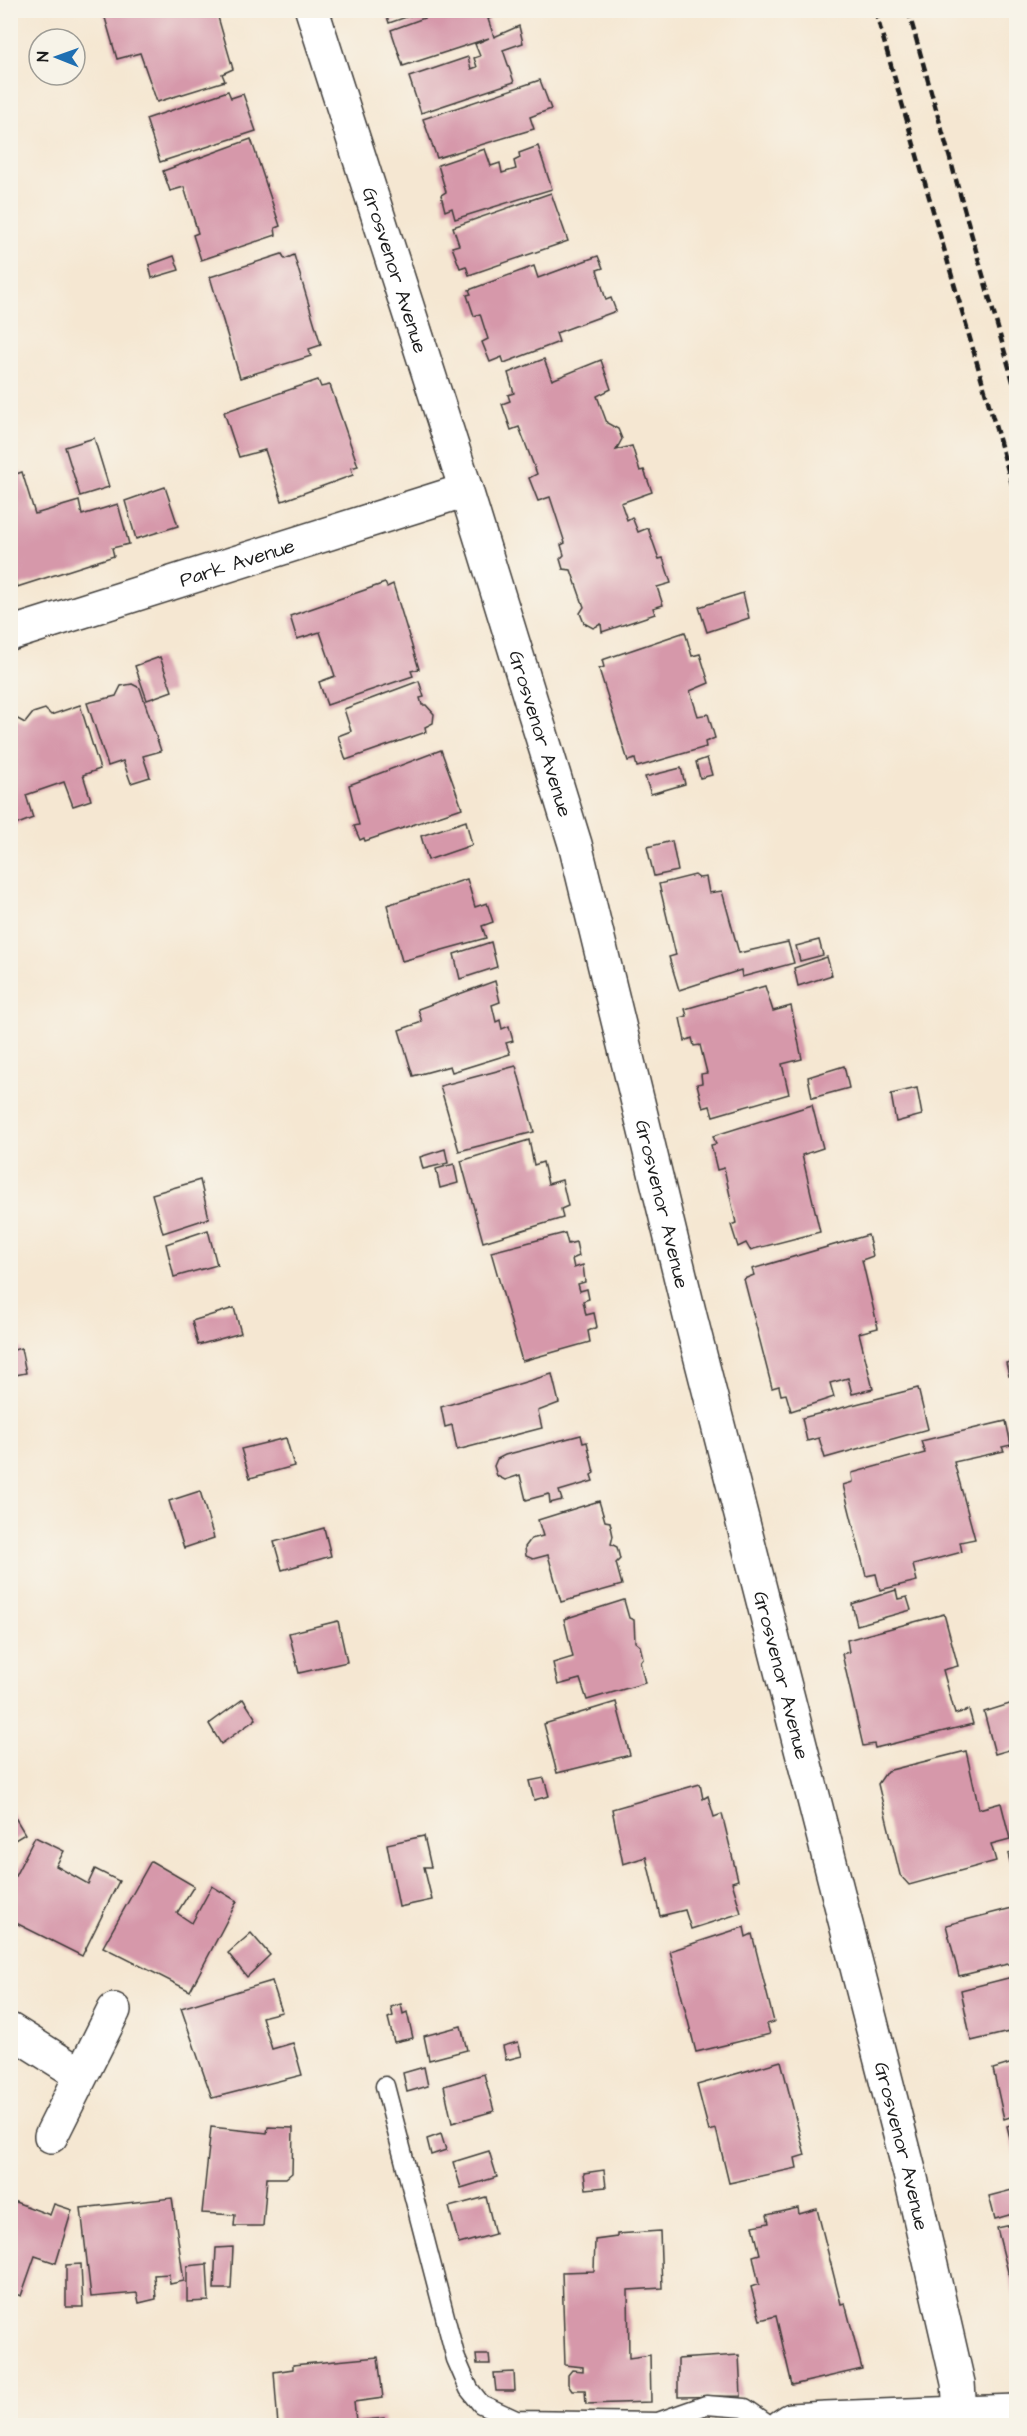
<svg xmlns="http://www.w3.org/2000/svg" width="1027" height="2436" font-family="'Architects Daughter',sans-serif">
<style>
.building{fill:#d698aa}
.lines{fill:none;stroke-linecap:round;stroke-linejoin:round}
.lane-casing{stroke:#3d3a37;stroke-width:21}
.street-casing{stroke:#3d3a37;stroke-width:36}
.lane{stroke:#fff;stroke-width:18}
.street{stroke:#fff;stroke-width:33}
.rail{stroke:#1c1c1c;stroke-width:4.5;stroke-dasharray:9 4.5;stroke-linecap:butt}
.labels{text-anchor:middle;stroke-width:5;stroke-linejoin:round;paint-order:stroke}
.street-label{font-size:20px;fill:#1c1c1c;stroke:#f7f3e8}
</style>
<rect width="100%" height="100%" fill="#f7f3e8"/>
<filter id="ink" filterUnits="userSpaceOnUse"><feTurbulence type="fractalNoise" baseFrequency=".0167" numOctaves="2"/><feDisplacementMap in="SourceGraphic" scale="12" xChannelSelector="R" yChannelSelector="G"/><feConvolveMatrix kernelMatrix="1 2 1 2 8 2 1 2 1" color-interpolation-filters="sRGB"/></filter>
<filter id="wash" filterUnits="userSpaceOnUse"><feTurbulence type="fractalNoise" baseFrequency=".008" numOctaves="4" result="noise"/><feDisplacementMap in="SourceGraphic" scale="24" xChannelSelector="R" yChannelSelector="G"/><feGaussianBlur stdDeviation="1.35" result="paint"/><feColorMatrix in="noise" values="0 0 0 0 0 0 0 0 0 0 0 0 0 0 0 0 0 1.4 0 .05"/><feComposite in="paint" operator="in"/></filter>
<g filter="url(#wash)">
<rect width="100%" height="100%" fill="#f5e7d2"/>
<g id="blocks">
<g class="building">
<path d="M216,10L233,69L222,74L225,81L157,102L140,53L117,59L103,11Z"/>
<path d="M385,10H424V11L389,23Z"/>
<path d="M446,10H491L493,17L488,19L494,37L519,26L523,43L503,50L514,82L421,113L409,77L468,57L471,69L477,67L474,58L480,56L475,44L489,38L403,66L391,30Z"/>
<path d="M540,80L551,109L530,117L534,129L437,158L423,119Z"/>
<path d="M228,91L231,98L243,94L256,131L160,162L146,119Z"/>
<path d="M251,139L280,226L275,228L276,235L201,260L193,235L198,233L184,187L170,191L163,171Z"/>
<path d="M538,146L552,189L455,219L452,208L445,211L441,195L446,192L438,165L485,149L491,166L500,163L502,173L516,169L514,161L520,158L519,153Z"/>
<path d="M551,193L568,241L469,275L466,266L460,268L452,247L459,245L453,227Z"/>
<path d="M282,254L285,259L294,255L321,345L309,349L311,356L240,378L210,277Z"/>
<path d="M174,256L179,270L152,278L149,265Z"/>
<path d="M598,256L603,268L597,270L606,300L611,298L616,311L556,333L559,342L504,363L502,357L490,362L482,342L488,339L480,314L474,316L467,295L471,294L469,290L534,266L538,278Z"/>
<path d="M544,359L552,380L601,360L611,389L597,396L607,423L618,429L622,439L616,450L632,446L640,471L644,470L652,492L621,503L627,520L632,517L638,532L648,528L659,559L663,558L671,583L657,587L663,605L653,608L655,614L602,632L601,624L593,628L584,623L580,613L584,607L571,570L563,569L560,559L564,555L561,545L565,543L550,497L538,501L529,478L537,474L519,427L511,430L502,404L510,401L508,395L514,393L508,373Z"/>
<path d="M318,380L321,387L330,385L358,466L351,468L353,475L282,501L265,450L239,457L224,412Z"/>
<path d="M94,438L109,487L80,496L65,447Z"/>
<path d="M22,472L35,514L79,501L82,515L118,504L129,544L112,548L114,556L17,587L10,566V476Z"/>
<path d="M165,487L178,526L136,539L125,501Z"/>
<path d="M385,583L387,587L393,584L419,669L411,671L413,676L327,705L319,682L335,676L320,632L297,639L290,616Z"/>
<path d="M743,593L749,618L707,632L699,607Z"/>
<path d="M685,632L692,656L700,654L709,683L690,691L698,716L708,714L715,738L705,742L706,747L637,767L635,759L628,761L599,669L604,667L602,660Z"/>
<path d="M160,657L172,691L147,700L135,666Z"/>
<path d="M419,681L424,697L420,698L422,705H426L434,714L433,723L425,727L426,732L346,760L338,736L351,731L344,709Z"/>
<path d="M132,684L140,688L161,751L143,756L150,777L131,783L123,761L108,766L87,703L116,696L121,686Z"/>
<path d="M80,705L100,769L83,775L91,800L73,806L64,782L26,795L33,818L13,826L10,720L16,718L25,723L33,713L45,709L51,715Z"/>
<path d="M441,750L462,808L365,841L364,838L360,840L354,826L359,825L349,785Z"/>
<path d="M707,758L712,775L700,778L696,762Z"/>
<path d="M681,768L685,784L651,794L645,777Z"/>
<path d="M466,821L472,845L428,860L421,836Z"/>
<path d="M672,841L678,871L654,876L647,847Z"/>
<path d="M695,875L699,878L706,877L709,893L722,891L739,953L788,942L794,963L742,977L741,970L679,990L669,957L676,955L659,884Z"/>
<path d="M467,879L475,907L487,903L493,922L482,926L486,938L402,961L387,905Z"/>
<path d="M819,940L823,955L800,961L796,946Z"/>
<path d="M491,942L497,967L460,979L454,954Z"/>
<path d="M827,957L832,975L798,986L794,968Z"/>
<path d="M495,981L500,1002L492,1005L496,1022L500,1020L502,1029L509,1026L513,1041L506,1043L510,1054L452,1072L450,1066L413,1076L399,1030L422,1022L418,1009Z"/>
<path d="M765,986L773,1011L791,1006L802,1059L782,1064L789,1094L713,1116L710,1106L703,1108L697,1084L702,1083L701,1074L707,1073L700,1045L694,1046L692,1038L685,1041L680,1018L687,1016L685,1009Z"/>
<path d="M516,1066L534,1132L459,1151L440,1086Z"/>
<path d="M844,1066L849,1088L812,1098L808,1077Z"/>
<path d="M917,1088L922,1115L896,1122L891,1094Z"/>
<path d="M812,1105L823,1148L802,1155L820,1232L750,1250L746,1243L738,1247L731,1225L736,1223L724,1168L717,1170L711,1145L716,1144L713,1136Z"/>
<path d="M529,1140L534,1165L543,1162L548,1184L562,1180L568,1206L561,1209L563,1218L483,1242L461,1161Z"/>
<path d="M445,1149L448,1163L423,1169L420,1157Z"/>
<path d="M454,1164L458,1183L440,1188L436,1169Z"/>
<path d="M200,1180L209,1218L163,1233L152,1194Z"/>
<path d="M208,1230L217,1265L174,1277L166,1244Z"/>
<path d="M565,1233L568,1244L576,1242L579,1256L572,1259L574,1268L583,1265L585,1282L578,1284L580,1291L587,1289L589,1299L583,1301L586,1315L594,1313L597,1327L588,1331L590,1342L522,1361L491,1252Z"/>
<path d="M868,1235L873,1256L862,1260L878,1328L859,1333L873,1389L852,1394L848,1378L830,1383L834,1397L791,1411L786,1394L781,1395L779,1386L772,1388L744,1279L754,1275L752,1269Z"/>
<path d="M234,1308L241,1333L198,1345L192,1321Z"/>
<path d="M21,1348L26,1373L10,1376V1351Z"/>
<path d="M1016,1360V1374L1009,1376L1006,1363Z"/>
<path d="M552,1374L559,1403L538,1411L542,1428L457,1450L452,1425L445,1427L441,1407Z"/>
<path d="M918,1388L928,1429L825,1458L819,1438L807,1441L802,1418Z"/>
<path d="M1006,1421L1011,1445L1002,1447L1004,1451L954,1462L975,1539L960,1542L962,1552L913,1565L917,1581L880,1590L876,1574L866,1576L843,1485L853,1482L852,1473L925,1453L921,1441Z"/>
<path d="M581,1435L583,1443L587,1442L594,1473L591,1475L593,1481L559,1491L562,1500L550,1503L549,1494L526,1500L520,1475L505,1480L497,1476L494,1466L497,1459L505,1455Z"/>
<path d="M286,1438L294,1466L250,1478L241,1449Z"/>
<path d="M200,1491L214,1538L184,1548L169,1501Z"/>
<path d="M599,1501L605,1521L610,1522L613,1536L611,1544L617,1547L620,1559L616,1563L622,1585L561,1602L548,1555L533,1559L526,1556L525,1547L531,1539L543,1536L538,1520Z"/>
<path d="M324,1528L331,1556L282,1570L274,1542Z"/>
<path d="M896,1590L898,1599L907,1597L911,1610L857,1625L852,1604Z"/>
<path d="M624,1600L629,1618L634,1620L635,1642L640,1646L643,1658L640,1662L645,1683L587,1700L580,1679L558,1685L553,1663L573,1657L564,1619Z"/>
<path d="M944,1614L958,1666L943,1670L955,1714L969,1710L973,1724L875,1748L874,1744L863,1746L842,1654L849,1652L847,1640Z"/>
<path d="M338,1621L347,1662L299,1673L289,1633Z"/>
<path d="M243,1699L256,1719L221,1744L209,1724Z"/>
<path d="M616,1702L630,1755L557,1773L544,1724Z"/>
<path d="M1016,1702V1748L995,1754L984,1712Z"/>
<path d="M966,1751L979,1809L1001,1803L1010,1839L991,1844L996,1861L909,1885L900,1875L878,1784L887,1771Z"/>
<path d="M544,1778L549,1796L534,1800L529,1781Z"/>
<path d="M700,1784L703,1799L708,1796L714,1817L722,1814L738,1880L732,1882L741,1913L691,1929L685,1910L660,1916L646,1857L623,1864L612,1809Z"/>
<path d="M10,1809L25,1834L10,1843Z"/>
<path d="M424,1836L431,1867H424L432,1900L399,1907L387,1844Z"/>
<path d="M35,1837L64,1851L56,1866L88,1884L95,1869L119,1881L82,1956L10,1920V1886Z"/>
<path d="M1016,1852V1883L1008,1854Z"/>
<path d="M151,1861L194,1886L177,1913L192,1923L212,1886L237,1901L190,1991L103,1947Z"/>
<path d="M1016,1907V1962L959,1976L946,1925Z"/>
<path d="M744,1927L746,1937L752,1934L774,2022L767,2024L770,2034L696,2052L670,1951Z"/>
<path d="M251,1933L270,1955L247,1977L228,1953Z"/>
<path d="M1016,1976V2045L1012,2046L1009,2032L971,2041L961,1990Z"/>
<path d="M272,1981L282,2012L262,2017L272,2049L293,2043L302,2075L212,2098L181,2008Z"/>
<path d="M401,2004L403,2014L407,2012L413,2038L394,2042L388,2018L393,2016L391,2007Z"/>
<path d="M461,2026L467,2050L429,2060L424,2036Z"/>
<path d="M518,2042L522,2056L506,2060L503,2046Z"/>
<path d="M781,2061L805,2155L795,2158L797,2168L729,2183L716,2129L709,2131L697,2085Z"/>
<path d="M1016,2062V2115L1004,2119L993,2069Z"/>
<path d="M424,2067L428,2086L407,2092L403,2073Z"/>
<path d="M484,2074L494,2111L452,2123L444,2086Z"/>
<path d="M1016,2123V2162L1007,2126Z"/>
<path d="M211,2127L267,2133L268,2127L293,2128L292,2173L286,2178H267L263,2226H234L235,2215L202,2213Z"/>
<path d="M441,2134L446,2150L431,2155L427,2139Z"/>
<path d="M489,2151L497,2177L461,2188L453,2162Z"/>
<path d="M604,2170L606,2187L586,2189L584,2173Z"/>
<path d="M1016,2189V2213L995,2219L989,2196Z"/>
<path d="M486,2197L495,2234L459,2244L449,2207Z"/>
<path d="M172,2198L184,2281L170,2284L169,2274L154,2275L156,2299L139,2303L137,2293L91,2297L81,2208Z"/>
<path d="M10,2200L50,2215L54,2204L72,2210L56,2263L35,2256L21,2296L10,2292Z"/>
<path d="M798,2208L799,2214L817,2209L841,2304L845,2303L862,2369L792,2385L776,2316L760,2320L751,2287L759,2284L753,2256L760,2254L753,2226L769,2223L767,2215Z"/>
<path d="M1016,2224V2304L997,2228Z"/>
<path d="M660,2231L662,2288L628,2290L629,2358L650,2355L651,2402L586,2404L585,2390H572L568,2384V2375L572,2370L583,2371V2367L565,2365L562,2272L594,2271L595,2240L617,2237V2234Z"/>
<path d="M233,2247L231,2289H214L216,2248Z"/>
<path d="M81,2264L83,2307H66V2265Z"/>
<path d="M207,2264L209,2301L187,2302V2266Z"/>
<path d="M476,2355H489L490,2364H477Z"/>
<path d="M739,2355L741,2396L678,2397V2359Z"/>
<path d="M378,2357L383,2398L354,2402L356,2421L384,2418L385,2426H278L274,2372L293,2369V2365Z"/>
<path d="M514,2372L515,2391H496L494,2373Z"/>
</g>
</g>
</g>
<g filter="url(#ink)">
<use href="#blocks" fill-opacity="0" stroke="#3d3a37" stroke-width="1.5"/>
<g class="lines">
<g class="lane-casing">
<path id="lane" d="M385,2086L456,2359L469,2389L481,2404L516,2420L658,2422L706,2405L745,2408L771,2426"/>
</g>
<g class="street-casing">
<g id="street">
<path id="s1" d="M312,10L466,490L575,844L690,1316L910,2174L958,2383L960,2412"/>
<path id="s2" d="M10,634L466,490"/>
<path d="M10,2030L80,2074"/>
<path d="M51,2136L114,2010"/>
<path d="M782,2426L791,2420L826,2418L1016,2411"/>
</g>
</g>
<use href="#lane" class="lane"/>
<use href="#street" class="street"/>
<g class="rail">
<path d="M875,10L1016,498"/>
<path d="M908,10L1016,392"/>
</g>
</g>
</g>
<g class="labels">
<g class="street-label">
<text dy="7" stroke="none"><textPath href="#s1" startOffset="273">Grosvenor Avenue</textPath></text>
<text dy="7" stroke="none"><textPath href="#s2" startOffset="238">Park Avenue</textPath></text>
<text dy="7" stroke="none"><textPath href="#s1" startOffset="759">Grosvenor Avenue</textPath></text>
<text dy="7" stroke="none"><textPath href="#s1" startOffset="1245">Grosvenor Avenue</textPath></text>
<text dy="7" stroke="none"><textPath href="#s1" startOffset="1731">Grosvenor Avenue</textPath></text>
<text dy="7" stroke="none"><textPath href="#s1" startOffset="2217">Grosvenor Avenue</textPath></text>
</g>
</g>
<rect width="1027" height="2436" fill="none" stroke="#f7f3e8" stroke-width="36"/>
<g transform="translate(57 57) rotate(271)"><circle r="28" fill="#f7f3e8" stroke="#9f9d96" stroke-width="1.5"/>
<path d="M0-4.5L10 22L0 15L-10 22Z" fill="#1f6fb2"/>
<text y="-9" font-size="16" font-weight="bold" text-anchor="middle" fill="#1c1c1c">N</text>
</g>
</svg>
